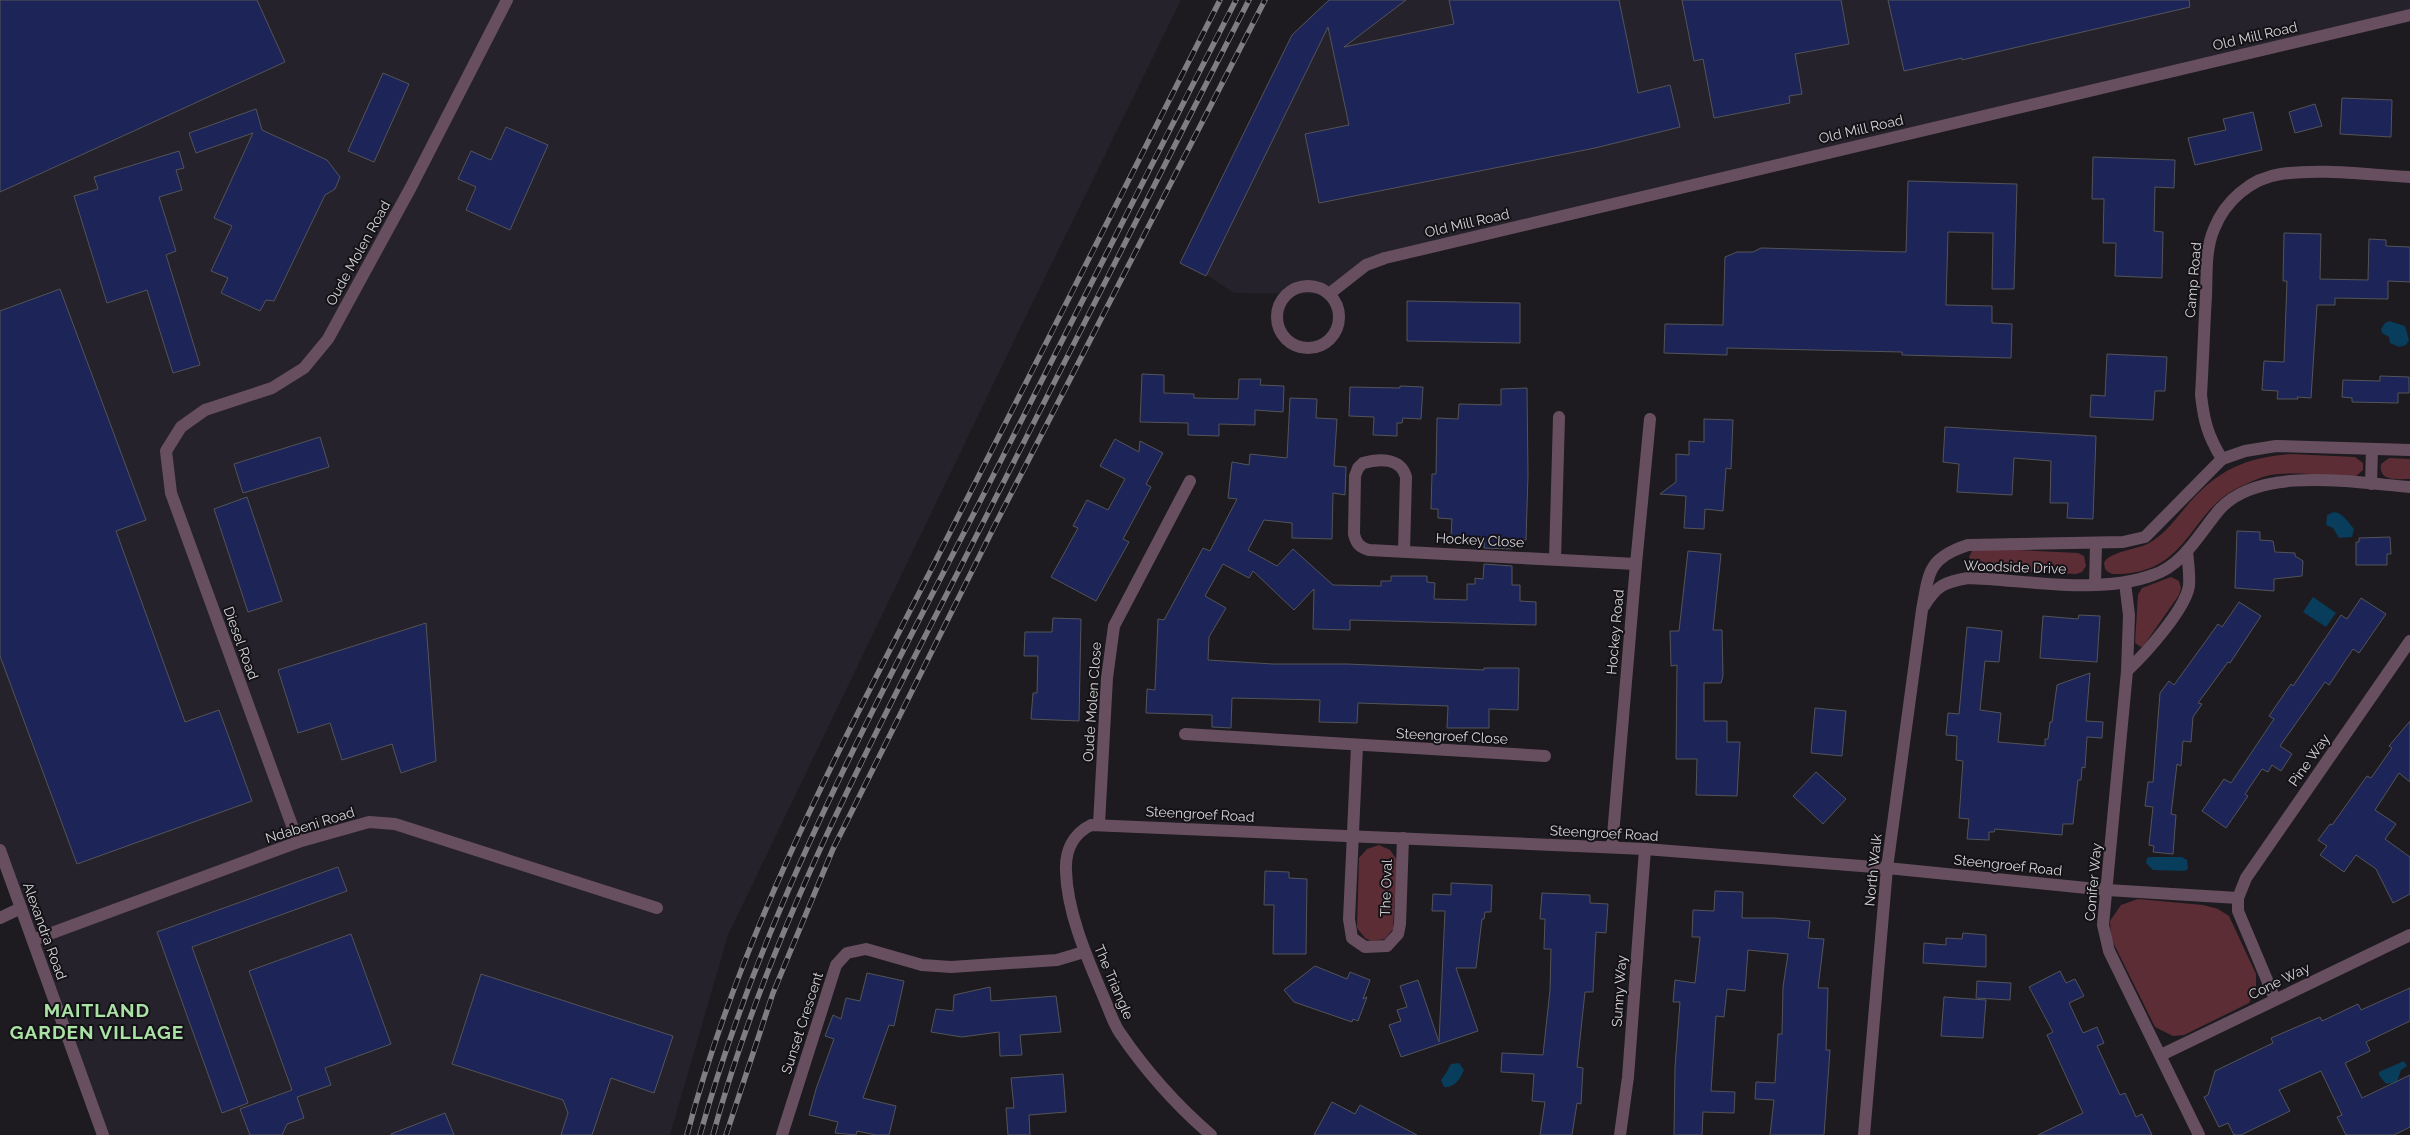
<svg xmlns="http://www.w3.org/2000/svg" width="2410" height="1135" font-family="Raleway,sans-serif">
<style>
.built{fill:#26222b}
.green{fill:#5c2d35}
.water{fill:#083d5b}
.building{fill:#1d2457;stroke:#535458}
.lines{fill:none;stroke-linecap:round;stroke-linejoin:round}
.minor{stroke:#674f60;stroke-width:12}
.tertiary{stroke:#674f60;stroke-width:12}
.rail-casing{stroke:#807e82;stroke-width:5.5}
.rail{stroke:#141216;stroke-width:4;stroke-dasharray:11;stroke-linecap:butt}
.labels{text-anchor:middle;stroke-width:4;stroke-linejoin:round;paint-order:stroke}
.street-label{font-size:14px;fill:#d5d4d7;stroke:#141216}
.district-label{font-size:19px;font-weight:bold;letter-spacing:1px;fill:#aae2a6;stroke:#141216}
</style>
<rect width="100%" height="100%" fill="#1d1b1f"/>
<g class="built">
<path d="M0,0H1181L1028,312L728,935L670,1135H103L0,850Z"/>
<path d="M1329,0H2410V15L1385,258L1329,294L1234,293L1182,258L1298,28Z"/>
</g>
<g class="green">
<path d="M2290,454L2355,457L2363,463V470L2355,477C2328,476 2297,471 2270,475C2261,477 2250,482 2242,486C2190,508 2191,570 2122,574C2115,574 2110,575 2105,569L2104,563C2109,551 2138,550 2151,542C2168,531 2177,517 2190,502C2218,470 2247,457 2290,454Z"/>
<path d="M2389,458L2410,459V479C2398,479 2378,482 2381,464Z"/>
<path d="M1979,548L2078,553L2084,556L2086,566L2082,572L2076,574L1976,569L1970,564L1969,557L1972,551Z"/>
<path d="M2171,577L2179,581L2181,588L2179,595L2144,645L2141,647L2135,643L2138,595L2142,588Z"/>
<path d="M1379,845L1390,850L1397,860L1393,929L1385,939L1371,941L1365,938L1357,928L1359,858L1367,849Z"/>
<path d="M2138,899L2203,905L2218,909L2229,916L2256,974V989L2249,1003L2184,1035L2173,1036L2155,1027L2111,938L2110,921L2121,905Z"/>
</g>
<g class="water">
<path d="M2389,321L2405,326L2409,340L2406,345L2399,347L2390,343L2389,337L2382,333L2381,329L2385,323Z"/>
<path d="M2334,512C2343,513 2348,522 2354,529L2352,537L2339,538L2333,528L2326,525L2327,515Z"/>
<path d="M2313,597L2336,613L2326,627L2303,612Z"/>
<path d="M2151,857H2182L2187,860L2188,869L2184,871L2153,870L2146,863L2147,858Z"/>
<path d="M2404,1061L2407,1066L2401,1070L2397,1082L2386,1084L2379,1075V1072Z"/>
<path d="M1459,1063L1464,1070C1460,1079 1455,1088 1444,1087L1441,1080C1446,1074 1448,1069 1451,1064Z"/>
</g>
<g class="building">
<path d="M0,0H257L285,62L0,192Z"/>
<path d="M1329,0H1406L1344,47L1454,24L1449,0H1619L1638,93L1670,85L1680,127L1595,148L1319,203L1305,134L1349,125L1328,27L1206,276L1180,263L1292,35Z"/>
<path d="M1682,0H1841L1849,44L1795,54L1802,94L1789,96L1790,103L1714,118L1703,59L1694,61Z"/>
<path d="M1888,0H2189L2190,7L1962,60V58L1904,71Z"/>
<path d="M383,73L409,84L374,162L348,151Z"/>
<path d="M2342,98L2392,100L2391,137L2340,134Z"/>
<path d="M2315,104L2322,126L2295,133L2289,112Z"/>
<path d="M256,109L262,130L327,160L340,177L335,189L325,195L274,301L266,300L260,311L221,293L228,278L211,271L232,226L214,218L253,133L196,153L189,133Z"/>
<path d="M2253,112L2262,150L2195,165L2188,138L2226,130L2223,119Z"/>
<path d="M506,127L548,145L510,230L466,210L476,187L458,179L471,151L491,160Z"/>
<path d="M179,151L184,168L176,170L182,190L159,197L176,251L166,255L200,365L173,373L147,290L107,303L74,196L98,189L94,177Z"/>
<path d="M2093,157L2175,160L2174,188L2155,187L2154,231L2163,232L2162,278L2115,276L2116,243H2103L2104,199H2092Z"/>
<path d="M1908,181L2017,184L2014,289H1992L1993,233L1948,232L1946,305L1992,306V323L2012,324L2011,358L1902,355V352L1727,348V355L1664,353L1665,324L1723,325L1725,257L1737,252H1753L1761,248L1906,252Z"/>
<path d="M2284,233L2321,234L2320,279L2368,280L2369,239L2386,240V246L2410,247V282L2388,281V299L2335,298V305H2317L2311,398L2297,397L2298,399H2277L2278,391L2262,390L2264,361L2284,362L2287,281H2283Z"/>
<path d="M60,289L146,520L116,531L185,722L219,710L252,801L77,864L0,656V311Z"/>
<path d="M1407,301L1520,303V343L1407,341Z"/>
<path d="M2107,354L2167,357L2165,391H2155L2153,420L2090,417L2091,395L2105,396Z"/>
<path d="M1142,374L1164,375V393L1194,394V398L1238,399L1239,379H1261L1260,385L1284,386L1283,412L1255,410V425L1219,424V436L1188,435V423L1140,422Z"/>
<path d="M2380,376L2409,377V393H2398V403L2352,402V398L2342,397L2343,380L2380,381Z"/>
<path d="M1400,386L1423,387L1421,419L1403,418L1402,423H1397V436L1373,435L1374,417L1349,416L1350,387L1400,388Z"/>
<path d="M1527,388L1528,475L1526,540L1512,539V549L1484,548L1485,538L1451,537L1452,519L1438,518V509H1431L1432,474H1436L1437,418L1458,419L1459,404L1501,405V389Z"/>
<path d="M1290,398L1317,399L1316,418L1337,419L1334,466L1346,467L1345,495L1333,493L1332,539L1292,538V523L1264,520L1248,550L1277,566L1293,549L1333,585L1381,586V581H1391V576H1427V582L1435,583L1434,599L1467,600V584H1475V578L1483,579L1484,564L1512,566V585H1520V601L1536,602V625L1350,620V630L1313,629L1314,589L1294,610L1253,571L1249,578L1223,564L1205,596L1226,608L1209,637L1208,660L1273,664H1347L1484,670V668H1519L1518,710L1489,709V728H1447L1448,706L1358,703L1357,723L1319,722L1320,700L1232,698L1231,728L1212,727V715L1146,713L1147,689L1155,690L1158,619L1164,620L1203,548L1210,551L1237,499L1228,498L1232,462L1249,465L1250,454L1287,458Z"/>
<path d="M1704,419L1733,420L1731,469L1726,468L1723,511L1705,509L1704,529L1684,528L1686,496L1660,494L1676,482V454L1689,455V441L1704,442Z"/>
<path d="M1945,427L2096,436L2093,519L2067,518L2068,503H2050L2051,461L2014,458L2012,495L1957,492L1959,464L1943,462Z"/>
<path d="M320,437L329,467L243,493L234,464Z"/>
<path d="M1115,439L1139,452L1140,441L1163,453L1146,484L1151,487L1123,539L1129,542L1096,601L1051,577L1078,528L1073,526L1087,500L1108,510L1125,479L1100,466Z"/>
<path d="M247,497L282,601L248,612L214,509Z"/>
<path d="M2237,531L2260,532V540L2273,541L2275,552L2295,553V556L2303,561L2302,576L2274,579V591L2235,588Z"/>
<path d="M2390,537L2391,554H2387V565H2356V542H2359V538Z"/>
<path d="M1688,551L1721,554L1713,630H1722L1723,676L1721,683H1704V721H1727V742H1740L1737,796L1696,795L1697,759H1676L1677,665L1671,666L1670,631H1679Z"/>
<path d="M2361,598L2386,614L2359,653L2353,649L2329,685L2325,682L2280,746L2292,754L2281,771L2272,765L2268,772L2262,769L2245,794L2248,796L2226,828L2202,811L2224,779L2231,783L2274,719L2269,716L2291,684L2293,686L2341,615L2347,619Z"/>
<path d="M2239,602L2261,616L2230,663L2228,662L2198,703L2202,704L2193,717L2191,742L2183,741L2181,766L2177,764L2171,814L2176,815L2173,854L2153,852L2154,846L2149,845L2153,807L2145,806L2148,782H2153L2160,693L2169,681L2174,685L2218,624L2222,627Z"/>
<path d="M2079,615L2100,616L2097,662L2040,658L2043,616L2078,619Z"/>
<path d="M1053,618L1081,619L1079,721L1031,719L1033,693H1037L1038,656H1024L1025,632H1052Z"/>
<path d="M426,623L436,761L401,773L392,744L342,760L330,723L298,733L278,670Z"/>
<path d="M1967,627L2002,631L1999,662L1985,661L1980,710L2001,713L1998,742L2045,746V739H2048L2050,722H2052L2057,685L2090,673L2086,721L2103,722L2102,738L2087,737L2085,768L2082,767L2081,780H2078L2073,824H2063L2062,835L1995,829L1994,832H1989V840L1967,839L1969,819L1959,818L1963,761L1956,760L1957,736L1946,735L1948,713L1959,714Z"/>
<path d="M1815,708L1846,711L1842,756L1811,753Z"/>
<path d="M2410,721V782L2399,773L2375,810L2396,824L2385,839L2410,857V894L2393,903L2376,869L2356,855L2344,872L2320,855L2327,846L2318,840L2330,824L2332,825L2367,776L2371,778L2392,748L2389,746Z"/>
<path d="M1816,772L1846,799L1823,824L1793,796Z"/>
<path d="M338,867L347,891L192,947L248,1103L222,1113L157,932Z"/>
<path d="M1265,871L1289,872V878L1307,879L1306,954H1273L1274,905H1264Z"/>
<path d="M1451,883L1492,885L1491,912H1485L1484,919H1482L1476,968H1456L1478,1031L1401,1057L1389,1025L1401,1021L1397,1010L1407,1007L1400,986L1418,980L1439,1042L1445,911H1432L1433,894L1451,895Z"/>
<path d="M1715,891L1743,892L1742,918H1775L1810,921L1808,938L1824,939L1818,988H1828L1826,1050H1830L1824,1135H1770L1774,1100L1755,1099L1756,1082L1775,1083L1778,1034H1782L1783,987L1788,954L1748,950L1745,991L1727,989L1724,1017L1716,1016L1711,1091L1735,1092L1734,1113L1703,1112L1702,1135H1674L1675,1067L1680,1002H1673L1675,980L1695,983L1700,937H1692L1693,910L1714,911Z"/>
<path d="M1542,893L1590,895V903L1608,904L1606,933L1596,932L1593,992H1585L1577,1067L1583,1068L1581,1104L1577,1103L1572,1135H1540L1545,1102L1532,1101L1534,1074L1501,1072L1502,1053L1543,1055L1550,990L1551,949H1544L1545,919H1540Z"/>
<path d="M1963,933L1986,935V967L1923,963L1924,943L1946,945V938L1962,939Z"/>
<path d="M351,934L391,1044L325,1068L331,1085L297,1097L304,1118L287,1124L282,1135H250L240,1109L292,1090L249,971Z"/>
<path d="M1315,966L1347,979L1350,972L1370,980L1363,999L1367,997L1358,1021L1353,1019L1352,1022L1294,1002L1284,990Z"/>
<path d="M2060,971L2066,983L2075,979L2084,996L2069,1003L2083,1033L2097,1027L2104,1043L2097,1046L2120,1095L2125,1093L2136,1117L2142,1114L2152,1135H2038L2083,1113L2047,1035L2053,1032L2029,987Z"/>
<path d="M867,973L904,981L894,1026L889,1025L863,1098L896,1106L889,1135H876L857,1131L856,1135L835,1133L838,1122L809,1115L816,1089L834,1039L825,1036L833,1015L841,1019L846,998L860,1001Z"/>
<path d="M481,974L673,1036L654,1093L611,1078L592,1135H561L568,1113L563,1100L452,1064Z"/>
<path d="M1977,981L2011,983L2010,1000L1976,998Z"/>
<path d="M990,987L991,1001L1056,996L1061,1032L1020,1035L1022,1055L1000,1056L999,1032L962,1037L931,1032L936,1009L953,1011L954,995Z"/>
<path d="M2410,988V1021L2366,1042L2370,1051L2345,1063L2362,1098L2410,1075V1127L2394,1135H2346L2337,1117L2342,1115L2321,1071L2279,1090L2290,1111L2241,1135H2234L2228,1123L2219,1127L2204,1097L2208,1095L2215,1071L2273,1043L2271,1038L2320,1017L2322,1021L2358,1004L2361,1010Z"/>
<path d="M1944,997L1986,1000L1983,1038L1941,1036Z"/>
<path d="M1063,1074L1066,1112L1029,1115L1030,1135H1008L1006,1108H1014L1011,1078Z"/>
<path d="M1332,1102L1355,1114L1360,1105L1417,1135H1314Z"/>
<path d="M445,1113L454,1135H391V1134Z"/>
</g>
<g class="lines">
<g class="minor">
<circle cx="1308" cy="317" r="31"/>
<path d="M1329,294L1366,265L1385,258L2410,15"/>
<path d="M2222,459C2208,436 2204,422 2201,395C2203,362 2204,329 2206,296C2207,274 2205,250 2214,229C2225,201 2251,178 2281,174C2323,168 2368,175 2410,177"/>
<path d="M2371,484L2372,449"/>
<path d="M1404,551L1406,477C1401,458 1380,458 1363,463L1358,468L1355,476L1354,534C1356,543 1359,547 1369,550L1636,564"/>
<path d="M1555,559L1559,417"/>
<path d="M2125,583L2129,615L2127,671L2103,925L2109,951L2199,1135"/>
<path d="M2095,585L2096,543"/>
<path d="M1924,606C1937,585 1945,582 1968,578C2027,580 2098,595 2153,575C2184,565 2200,532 2220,509C2260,465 2357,483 2410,487"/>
<path d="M2127,671C2145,654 2185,610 2189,586C2190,574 2188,563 2187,551"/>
<path d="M1185,734L1545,756"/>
<path d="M1357,746L1349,919L1352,938L1365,947L1387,946L1398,934L1400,924L1403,838"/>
<path d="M1099,824L1107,678L1114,626L1190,481"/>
<path d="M298,842L171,493L166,451L181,427L205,410L272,388L304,368L328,339L411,187L507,0"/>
<path d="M1612,847L1636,564L1650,419"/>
<path d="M2238,898V911L2275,999"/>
<path d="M0,918L21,908"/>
<path d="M33,940L298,842L369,822L395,824L657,908"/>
<path d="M2161,1055L2410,935"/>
<path d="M782,1135L836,965L847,953L866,949L922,965L951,967L1057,960L1084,952"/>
<path d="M1211,1135C1176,1105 1146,1071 1120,1033C1113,1023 1109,1009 1104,998C1088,960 1067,913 1066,871C1065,851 1073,834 1091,825L1645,849L1887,868L2107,890L2238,898L2246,878L2410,641"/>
<path d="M1620,1135L1628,1077L1645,849"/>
<path d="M1864,1135L1887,868L1922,610C1929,572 1928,558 1968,545L2123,542L2145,537L2222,459L2245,451L2276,446L2410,450"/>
</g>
<path class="tertiary" d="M0,850L103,1135"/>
<g class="rail-casing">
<g id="rail">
<path d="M687,1135C740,935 838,751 932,568C1028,379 1124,190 1220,0"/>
<path d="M700,1135C760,919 867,721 969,523C1059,349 1146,174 1236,0"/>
<path d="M713,1135C767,937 864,756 957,574C1054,383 1151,191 1249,0"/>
<path d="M726,1135L773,993L833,849L995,525L1265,0"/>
</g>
</g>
<use href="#rail" class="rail"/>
</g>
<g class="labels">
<g class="street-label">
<text transform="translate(2255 36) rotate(-13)" y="5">Old Mill Road</text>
<text transform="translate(1861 129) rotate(-13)" y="5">Old Mill Road</text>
<text transform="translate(1467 223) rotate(-13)" y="5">Old Mill Road</text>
<text transform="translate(358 253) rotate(-61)" y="5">Oude Molen Road</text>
<text transform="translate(2193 280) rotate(-85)" y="5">Camp Road</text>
<text transform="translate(1480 540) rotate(3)" y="5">Hockey Close</text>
<text transform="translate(2015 567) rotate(2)" y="5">Woodside Drive</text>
<text transform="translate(1615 632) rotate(-85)" y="5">Hockey Road</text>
<text transform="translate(241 643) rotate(70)" y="5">Diesel Road</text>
<text transform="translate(1092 702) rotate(-86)" y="5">Oude Molen Close</text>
<text transform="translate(1452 736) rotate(3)" y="5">Steengroef Close</text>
<text transform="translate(2309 760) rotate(-55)" y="5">Pine Way</text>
<text transform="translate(1200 814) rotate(3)" y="5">Steengroef Road</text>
<text transform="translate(310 825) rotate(-17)" y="5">Ndabeni Road</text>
<text transform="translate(1604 833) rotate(3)" y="5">Steengroef Road</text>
<text transform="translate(2008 865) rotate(6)" y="5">Steengroef Road</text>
<text transform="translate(1873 870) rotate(-84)" y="5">North Walk</text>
<text transform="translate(2093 882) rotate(-85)" y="5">Conifer Way</text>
<text transform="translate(1386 888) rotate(-88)" y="5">The Oval</text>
<text transform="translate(45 931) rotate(70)" y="5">Alexandra Road</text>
<text transform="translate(2279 981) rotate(-26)" y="5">Cone Way</text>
<text transform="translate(1114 982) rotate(67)" y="5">The Triangle</text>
<text transform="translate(1619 991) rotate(-86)" y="5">Sunny Way</text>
<text transform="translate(802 1023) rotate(-72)" y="5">Sunset Crescent</text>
</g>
<g class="district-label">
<text x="97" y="1017">MAITLAND<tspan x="97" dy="22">GARDEN VILLAGE</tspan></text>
</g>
</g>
</svg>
